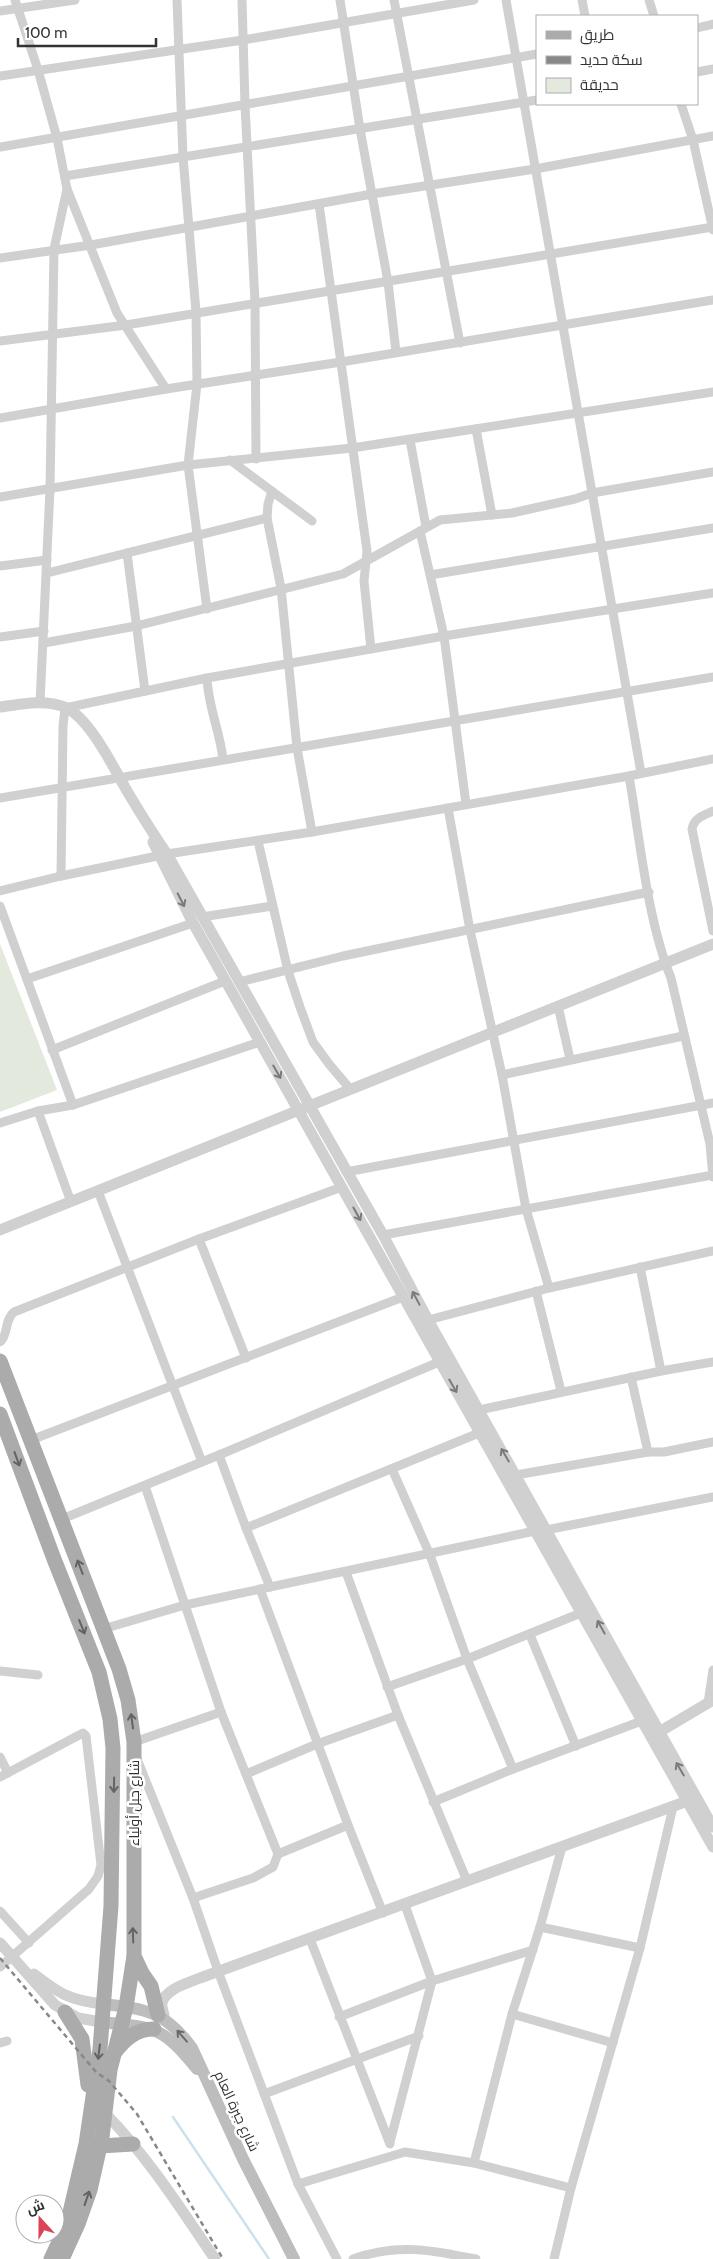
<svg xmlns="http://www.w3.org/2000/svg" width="713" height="2259" font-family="Cabin,Cairo,sans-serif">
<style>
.green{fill:#e3e9dc}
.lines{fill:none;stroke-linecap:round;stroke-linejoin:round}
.stream{stroke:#cee1ea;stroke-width:2.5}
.minor{stroke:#d0d0d0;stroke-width:9}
.tertiary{stroke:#d0d0d0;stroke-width:11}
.secondary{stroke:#bdbdbd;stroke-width:12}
.primary{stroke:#ababab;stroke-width:15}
.rail{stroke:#888;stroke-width:2.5;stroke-dasharray:5 4;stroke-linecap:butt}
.oneway{stroke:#7a7a7a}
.oneway2{stroke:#636363}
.oneway3{stroke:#6a6a6a}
.labels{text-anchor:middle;stroke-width:5;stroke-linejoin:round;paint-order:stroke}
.street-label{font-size:14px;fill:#333;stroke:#fff}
</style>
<rect width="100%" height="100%" fill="#fff"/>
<path class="green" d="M0,944L57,1090L0,1112Z"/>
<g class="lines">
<path class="stream" d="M173,2117L269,2259"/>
<g class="minor">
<path d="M15,0L38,70L57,138L67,189L117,313L166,389"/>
<path d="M177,0L183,157L196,312L197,384L188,465L207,609"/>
<path d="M242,0L245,105L255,302L256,459"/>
<path d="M340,0L360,129L388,282L396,352"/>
<path d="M394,0L460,343"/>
<path d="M506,0L641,773"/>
<path d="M582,0L585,16"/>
<path d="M649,0L654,16"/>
<path d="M0,11L75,0"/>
<path d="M697,28L713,24"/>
<path d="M697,72L713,69"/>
<path d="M0,76L243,40L474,0"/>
<path d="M681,104L693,140L713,230"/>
<path d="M0,147L537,54"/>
<path d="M65,176L537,100"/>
<path d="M319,204L367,551L364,581L371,649"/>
<path d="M0,258L91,245L372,194L535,169L713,136"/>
<path d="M0,341L126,325L713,227"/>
<path d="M0,418L166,389L341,362L713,300"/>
<path d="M476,429L492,515"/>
<path d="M410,440L426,527"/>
<path d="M230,460L312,521"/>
<path d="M272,491L268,504L267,518L281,588L297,748L312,832"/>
<path d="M0,497L188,465L352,448L713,392"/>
<path d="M420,531L444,636L466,804"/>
<path d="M127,553L145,691"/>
<path d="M0,566L47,560"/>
<path d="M47,573L267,518"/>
<path d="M430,575L713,528"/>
<path d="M0,637L44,631"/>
<path d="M44,643L136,626L343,574L440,520L512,513L575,499L592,493L713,472"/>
<path d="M207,678C208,706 220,732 223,759"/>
<path d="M40,703L50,489L54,249L67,189"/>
<path d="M629,776C640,839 647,919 671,978L710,1144L713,1177"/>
<path d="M0,798L713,677"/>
<path d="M448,808L470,930L502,1075L526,1209L549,1288"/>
<path d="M713,811C704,815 694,818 692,829L713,931"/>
<path d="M258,841L288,971L300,1007L313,1042L329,1064L351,1090"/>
<path d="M61,876L63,726L65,708L207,678L444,636L713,593"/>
<path d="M0,891L61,876L167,854L312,832L629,776L713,759"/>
<path d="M0,906L73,1105"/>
<path d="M202,917L272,906"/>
<path d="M27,979L193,923"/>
<path d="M239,982L343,956L649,892"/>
<path d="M558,1006L570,1059"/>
<path d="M52,1050L225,981"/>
<path d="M502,1075L683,1036"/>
<path d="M38,1111L71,1202"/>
<path d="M0,1123L38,1111L73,1105L260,1042"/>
<path d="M346,1172L713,1103"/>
<path d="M98,1191L202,1462"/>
<path d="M383,1235L713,1175"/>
<path d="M199,1239L246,1358"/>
<path d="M640,1267L661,1371"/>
<path d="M536,1291L561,1391"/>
<path d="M428,1320L549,1288L713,1251"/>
<path d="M0,1342C9,1334 4,1320 14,1312L199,1239L342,1187"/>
<path d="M631,1377L648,1452"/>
<path d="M479,1410L661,1371L713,1362"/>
<path d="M31,1440L403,1297"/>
<path d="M219,1455L246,1528L270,1587"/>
<path d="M392,1469L430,1555L467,1659L513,1769"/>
<path d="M516,1475L648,1452H664L713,1442"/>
<path d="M145,1486L221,1712L278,1854L273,1867L253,1878L193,1898"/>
<path d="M62,1519L219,1455L439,1362"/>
<path d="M246,1528L479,1433"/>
<path d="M546,1530L713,1497"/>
<path d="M346,1572L398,1715L467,1881"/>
<path d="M260,1589L348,1825L383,1913"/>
<path d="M103,1629L185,1605L535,1531"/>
<path d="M530,1635L576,1746"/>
<path d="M0,1671L38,1675"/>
<path d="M387,1687L467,1659L581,1613"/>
<path d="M708,1703L713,1670"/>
<path d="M134,1742L221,1712"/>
<path d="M0,1757L8,1773"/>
<path d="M137,1759L193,1898L218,1971L298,2184L337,2259"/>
<path d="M246,1774L317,1744L398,1715"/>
<path d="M0,1777L83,1733L86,1736L101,1865L98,1876L89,1889L0,1967"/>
<path d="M433,1802L513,1769L647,1719"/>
<path d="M278,1854L348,1825"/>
<path d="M0,1911L29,1943"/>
<path d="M540,1927L640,1948"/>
<path d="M310,1939L390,2144"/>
<path d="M512,2014L613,2043"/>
<path d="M339,2017L432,1981L533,1950"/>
<path d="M0,2043L7,2041"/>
<path d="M264,2094L419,2036"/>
<path d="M390,2142L432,1981L405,1905"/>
<path d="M474,2163L512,2014L540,1927L562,1847"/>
<path d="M298,2184L405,2152L474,2163L571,2188"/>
<path d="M353,2259C397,2243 432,2250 476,2259"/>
<path d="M554,2259L571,2188L640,1948L673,1807"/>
</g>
<g class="tertiary">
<path d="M0,707C21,704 45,699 65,707C91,719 115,771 130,796C142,816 154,835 167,854L383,1235L428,1320L713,1827"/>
<path d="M153,842L193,923L713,1847"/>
<path d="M0,1230L713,944"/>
<path d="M654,1735L713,1700"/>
<path d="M0,1943L55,2005L78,2018L101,2022"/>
<path d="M34,1974C60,1994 69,2000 103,2004"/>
<path d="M164,2016C164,2012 161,2007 162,2003C165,1989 188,1983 200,1978L693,1799"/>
<path d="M105,2113C148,2157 181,2209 215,2259"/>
</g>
<g class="secondary">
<path d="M103,2004C146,2009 165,2011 192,2048L243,2159L294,2259"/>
<path d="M101,2022C155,2028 161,2025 197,2069"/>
</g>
<g class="primary">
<path d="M0,1361L119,1669L128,1700L134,1742V1956L126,2007L110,2070L102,2137L90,2190L78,2224L62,2259"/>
<path d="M0,1414L54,1559L99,1672L110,1719L113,1748L111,1906L100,2049L86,2144L67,2225L51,2259"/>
<path d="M134,1956L142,1973L151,1986L158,2015"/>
<path d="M65,2012L82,2039L88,2085"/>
<path d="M115,2052C125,2039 136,2029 154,2029"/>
<path d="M100,2146L133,2144"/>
</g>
<path class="rail" d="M0,1958L96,2072L109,2081L137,2114L223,2259"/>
</g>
<defs><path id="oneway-shaft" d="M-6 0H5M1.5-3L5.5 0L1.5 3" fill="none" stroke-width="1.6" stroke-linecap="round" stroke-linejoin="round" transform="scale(1.25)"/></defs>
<g class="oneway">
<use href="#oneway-shaft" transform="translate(181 900) rotate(63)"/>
<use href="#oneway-shaft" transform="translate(277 1072) rotate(60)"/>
<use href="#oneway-shaft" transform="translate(357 1214) rotate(61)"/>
<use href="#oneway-shaft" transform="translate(416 1298) rotate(-118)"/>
<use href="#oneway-shaft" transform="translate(453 1386) rotate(60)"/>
<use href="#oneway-shaft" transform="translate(505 1455) rotate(-120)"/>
<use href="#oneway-shaft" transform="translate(601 1627) rotate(-119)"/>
<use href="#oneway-shaft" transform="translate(680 1769) rotate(-120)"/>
</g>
<g class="oneway2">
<use href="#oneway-shaft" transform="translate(17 1459) rotate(70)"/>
<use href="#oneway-shaft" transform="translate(80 1567) rotate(-111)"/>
<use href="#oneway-shaft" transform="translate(82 1627) rotate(68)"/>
<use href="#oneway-shaft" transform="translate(132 1721) rotate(-98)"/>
<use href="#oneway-shaft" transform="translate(114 1785) rotate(91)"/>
<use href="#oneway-shaft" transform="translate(133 1935) rotate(-92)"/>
<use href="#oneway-shaft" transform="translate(99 2052) rotate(97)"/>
<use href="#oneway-shaft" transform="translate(87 2198) rotate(-71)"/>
</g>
<use class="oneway3" href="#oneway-shaft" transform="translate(182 2036) rotate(-131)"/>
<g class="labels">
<g class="street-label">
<text transform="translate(134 1803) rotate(-90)" y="5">شارع جبل أولياء</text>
<text transform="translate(237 2111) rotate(65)" y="5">شارع جبرة العام</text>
</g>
</g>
<rect x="536" y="15" width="162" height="90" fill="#ffffff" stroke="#adadad"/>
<rect x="546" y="31" width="25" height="8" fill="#ababab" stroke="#adadad"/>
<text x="580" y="40" font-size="15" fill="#333333">طريق</text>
<rect x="546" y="56" width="25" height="8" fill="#888888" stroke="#adadad"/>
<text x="580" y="65" font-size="15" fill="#333333">سكة حديد</text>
<rect x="546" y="78" width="25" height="15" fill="#e3e9dc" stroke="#adadad"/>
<text x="580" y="90" font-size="15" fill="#333333">حديقة</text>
<g transform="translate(40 2219) rotate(339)"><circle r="24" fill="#ffffff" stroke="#adadad"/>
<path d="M0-4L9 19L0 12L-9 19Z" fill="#db4356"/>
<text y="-8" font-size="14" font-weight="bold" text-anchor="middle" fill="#333333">ش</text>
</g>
<path d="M18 38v8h138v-8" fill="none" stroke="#333333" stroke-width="2.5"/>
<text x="25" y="38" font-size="15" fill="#333333" stroke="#ffffff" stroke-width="4" paint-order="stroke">100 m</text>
</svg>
